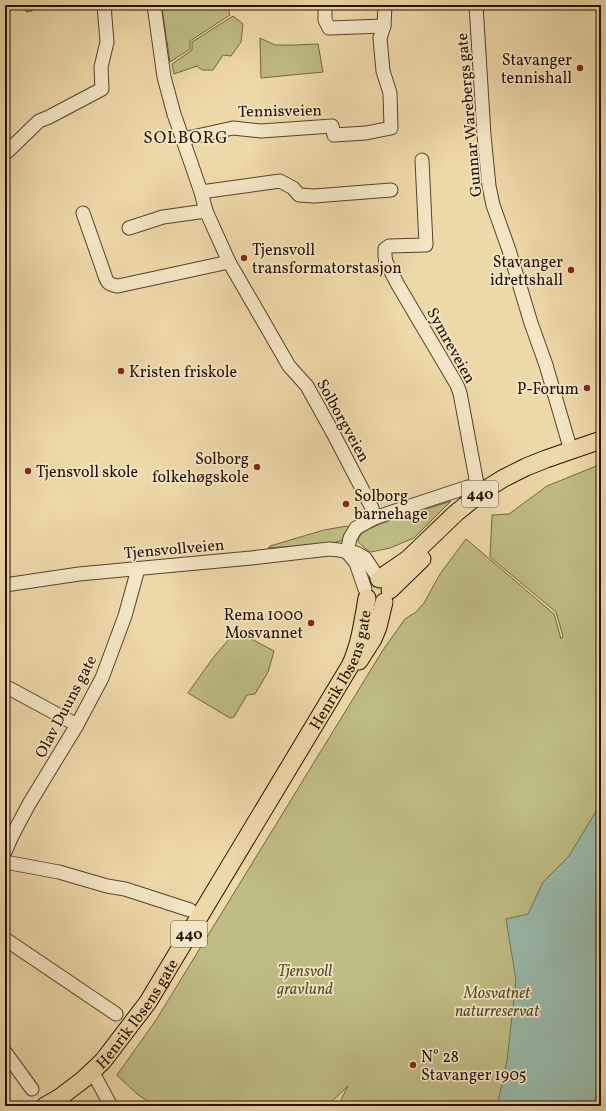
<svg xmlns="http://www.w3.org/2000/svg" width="606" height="1111" font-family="Vollkorn,serif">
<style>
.green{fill:#bfbd83;stroke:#726742}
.water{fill:#99baaa;stroke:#6a7666}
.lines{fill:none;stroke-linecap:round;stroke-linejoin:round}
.minor-casing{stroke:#56432a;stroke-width:15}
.major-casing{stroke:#241100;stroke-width:19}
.minor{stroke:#f4e6c6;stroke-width:13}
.major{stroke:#eed9a8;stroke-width:17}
.poi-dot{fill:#8f2418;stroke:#f4e6c6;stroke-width:1.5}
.labels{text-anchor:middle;stroke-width:3.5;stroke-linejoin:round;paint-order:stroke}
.shield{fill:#f4e6c6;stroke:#62513b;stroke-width:1}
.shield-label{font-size:15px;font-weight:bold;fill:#241100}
.poi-label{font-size:16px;fill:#241100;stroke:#f4e6c6;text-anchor:end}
.street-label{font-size:16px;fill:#241100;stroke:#f4e6c6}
.park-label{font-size:16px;font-style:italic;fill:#5a4d2e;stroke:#f4e6c6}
.neighbourhood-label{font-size:17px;letter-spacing:1px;fill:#241100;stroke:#f4e6c6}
</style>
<rect width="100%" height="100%" fill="#eed9a8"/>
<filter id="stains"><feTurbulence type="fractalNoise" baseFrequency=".005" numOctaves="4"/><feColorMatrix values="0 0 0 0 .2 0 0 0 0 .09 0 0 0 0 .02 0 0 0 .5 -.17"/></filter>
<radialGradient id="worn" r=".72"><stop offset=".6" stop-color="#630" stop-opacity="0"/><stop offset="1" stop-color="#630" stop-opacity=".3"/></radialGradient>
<g class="green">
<path d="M25,5H46V8L34,9L32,11L26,12Z"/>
<path d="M167,5H227L230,15L190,41V49L170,62L162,8Z"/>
<path d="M233,16L243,24L241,42L231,56L223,55L213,70H202L197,66L174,74L172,64L192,50V42Z"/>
<path d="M260,38L275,45H294L318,44L323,72L261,78Z"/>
<path d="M601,464V1106H337L340,1102L348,1086L327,1106H155L137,1094L117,1075L156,1020L383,650L405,619L416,612L424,603L440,574L466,539L554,614L561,639L563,636L556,612L490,557L492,515L509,514L547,486Z"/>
<path d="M451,501L414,538L390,548L371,552L367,550L358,542C358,540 359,537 360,536C367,524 435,507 451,501Z"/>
<path d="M347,526L349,528L343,540L333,543L268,548L270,546L324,530Z"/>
<path d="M236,631L274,651L268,672L255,694L247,695L234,717L230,718L188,693L213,658Z"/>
</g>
<path class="water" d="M601,803V1106H497L507,1061L516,980L506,919L528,914L543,882L569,856Z"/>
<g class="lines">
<g class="minor-casing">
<g id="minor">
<path d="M154,5L164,77L174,114L201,192L206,211L229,262L289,366L307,386L333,433L372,508L374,518L356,528L350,538L347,552"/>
<path d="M325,5V20L329,28L384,26"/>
<path d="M476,5L484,135L489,186L493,205L509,250L531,323L546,365L571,451"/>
<path d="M183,139L233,128L261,131L332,126L334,135L366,133L391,128L390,93L383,71L380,38L384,26L385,5"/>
<path d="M5,150L7,152L39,121L49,117L102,89L101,67L107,42L104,5"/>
<path d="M201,192L280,181L293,188L299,195L314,196L391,190"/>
<path d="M83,213L104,273C107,282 107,284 118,286L229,262"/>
<path d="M129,228L163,217L206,211"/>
<path d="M374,518L477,484L460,393L457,385L398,285L386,262L385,256V249L389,246L426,245L422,160"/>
<path d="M347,552L356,563L365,589"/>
<path d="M5,585L79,574L251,558L329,549L339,550L347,552L356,553L365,558L379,579"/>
<path d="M5,686L77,725"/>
<path d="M5,852L12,836L29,804L77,725L102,678L125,616L138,569"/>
<path d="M5,862L59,872L107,886L125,889L190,910"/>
<path d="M5,939L116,1014"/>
<path d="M5,1052L32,1089"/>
<path d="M92,1071L111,1106"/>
</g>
</g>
<g class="major-casing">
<g id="major">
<path d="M379,579L408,559L456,513L483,491L504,478L526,467L546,459L601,440"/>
<path d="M390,590L422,559"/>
<path d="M359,661L373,639L378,627L384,602"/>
<path id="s1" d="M45,1106L59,1098L84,1079L103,1061L148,1002L350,666C360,645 363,621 367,598"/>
</g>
</g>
<use href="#minor" class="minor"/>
<use href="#major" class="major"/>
</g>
<g class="poi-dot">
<circle cx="580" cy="68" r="4"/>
<circle cx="244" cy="258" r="4"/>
<circle cx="571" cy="270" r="4"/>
<circle cx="121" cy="371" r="4"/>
<circle cx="587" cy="388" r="4"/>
<circle cx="257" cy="467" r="4"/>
<circle cx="28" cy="471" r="4"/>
<circle cx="346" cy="504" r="4"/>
<circle cx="311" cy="623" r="4"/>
<circle cx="413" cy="1065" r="4"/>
</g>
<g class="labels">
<g class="shield">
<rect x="462" y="481" width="36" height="26" rx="3"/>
<rect x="171" y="921" width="36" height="26" rx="3"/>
</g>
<g class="shield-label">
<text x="480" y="499">440</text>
<text x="189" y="939">440</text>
</g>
<g class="poi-label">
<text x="572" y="65">Stavanger<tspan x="572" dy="18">tennishall</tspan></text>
<text x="252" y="255" text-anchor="start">Tjensvoll<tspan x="252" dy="18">transformatorstasjon</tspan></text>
<text x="563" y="267">Stavanger<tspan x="563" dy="18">idrettshall</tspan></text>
<text x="129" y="377" text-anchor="start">Kristen friskole</text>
<text x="579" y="394">P-Forum</text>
<text x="249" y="464">Solborg<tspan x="249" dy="18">folkehøgskole</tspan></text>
<text x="36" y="477" text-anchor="start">Tjensvoll skole</text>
<text x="354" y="501" text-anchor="start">Solborg<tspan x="354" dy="18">barnehage</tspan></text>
<text x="303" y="620">Rema 1000<tspan x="303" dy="18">Mosvannet</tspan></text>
<text x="421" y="1062" text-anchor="start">N° 28<tspan x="421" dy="18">Stavanger 1905</tspan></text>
</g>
<g class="street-label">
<text transform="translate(280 110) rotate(-1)" y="6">Tennisveien</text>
<text transform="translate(468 115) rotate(-95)" y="6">Gunnar Warebergs gate</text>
<text transform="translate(452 345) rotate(61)" y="6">Symreveien</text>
<text transform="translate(344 420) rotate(61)" y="6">Solborgveien</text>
<text transform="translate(174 548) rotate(-5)" y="6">Tjensvollveien</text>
<text dy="6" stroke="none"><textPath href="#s1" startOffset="533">Henrik Ibsens gate</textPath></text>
<text transform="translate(65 706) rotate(-62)" y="6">Olav Duuns gate</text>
<text dy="6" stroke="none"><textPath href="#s1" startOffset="132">Henrik Ibsens gate</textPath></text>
</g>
<g class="park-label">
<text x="305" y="976">Tjensvoll<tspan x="305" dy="18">gravlund</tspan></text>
<text x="497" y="998">Mosvatnet<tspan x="497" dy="18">naturreservat</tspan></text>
</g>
<g class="neighbourhood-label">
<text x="186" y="143">SOLBORG</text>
</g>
</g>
<rect width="606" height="1111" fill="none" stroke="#eed9a8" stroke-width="20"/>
<rect x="6" y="6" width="594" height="1099" fill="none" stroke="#241100" stroke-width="2"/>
<rect x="10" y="10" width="586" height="1091" fill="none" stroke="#241100"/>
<rect width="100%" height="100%" filter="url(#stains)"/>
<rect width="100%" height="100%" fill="url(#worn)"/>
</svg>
